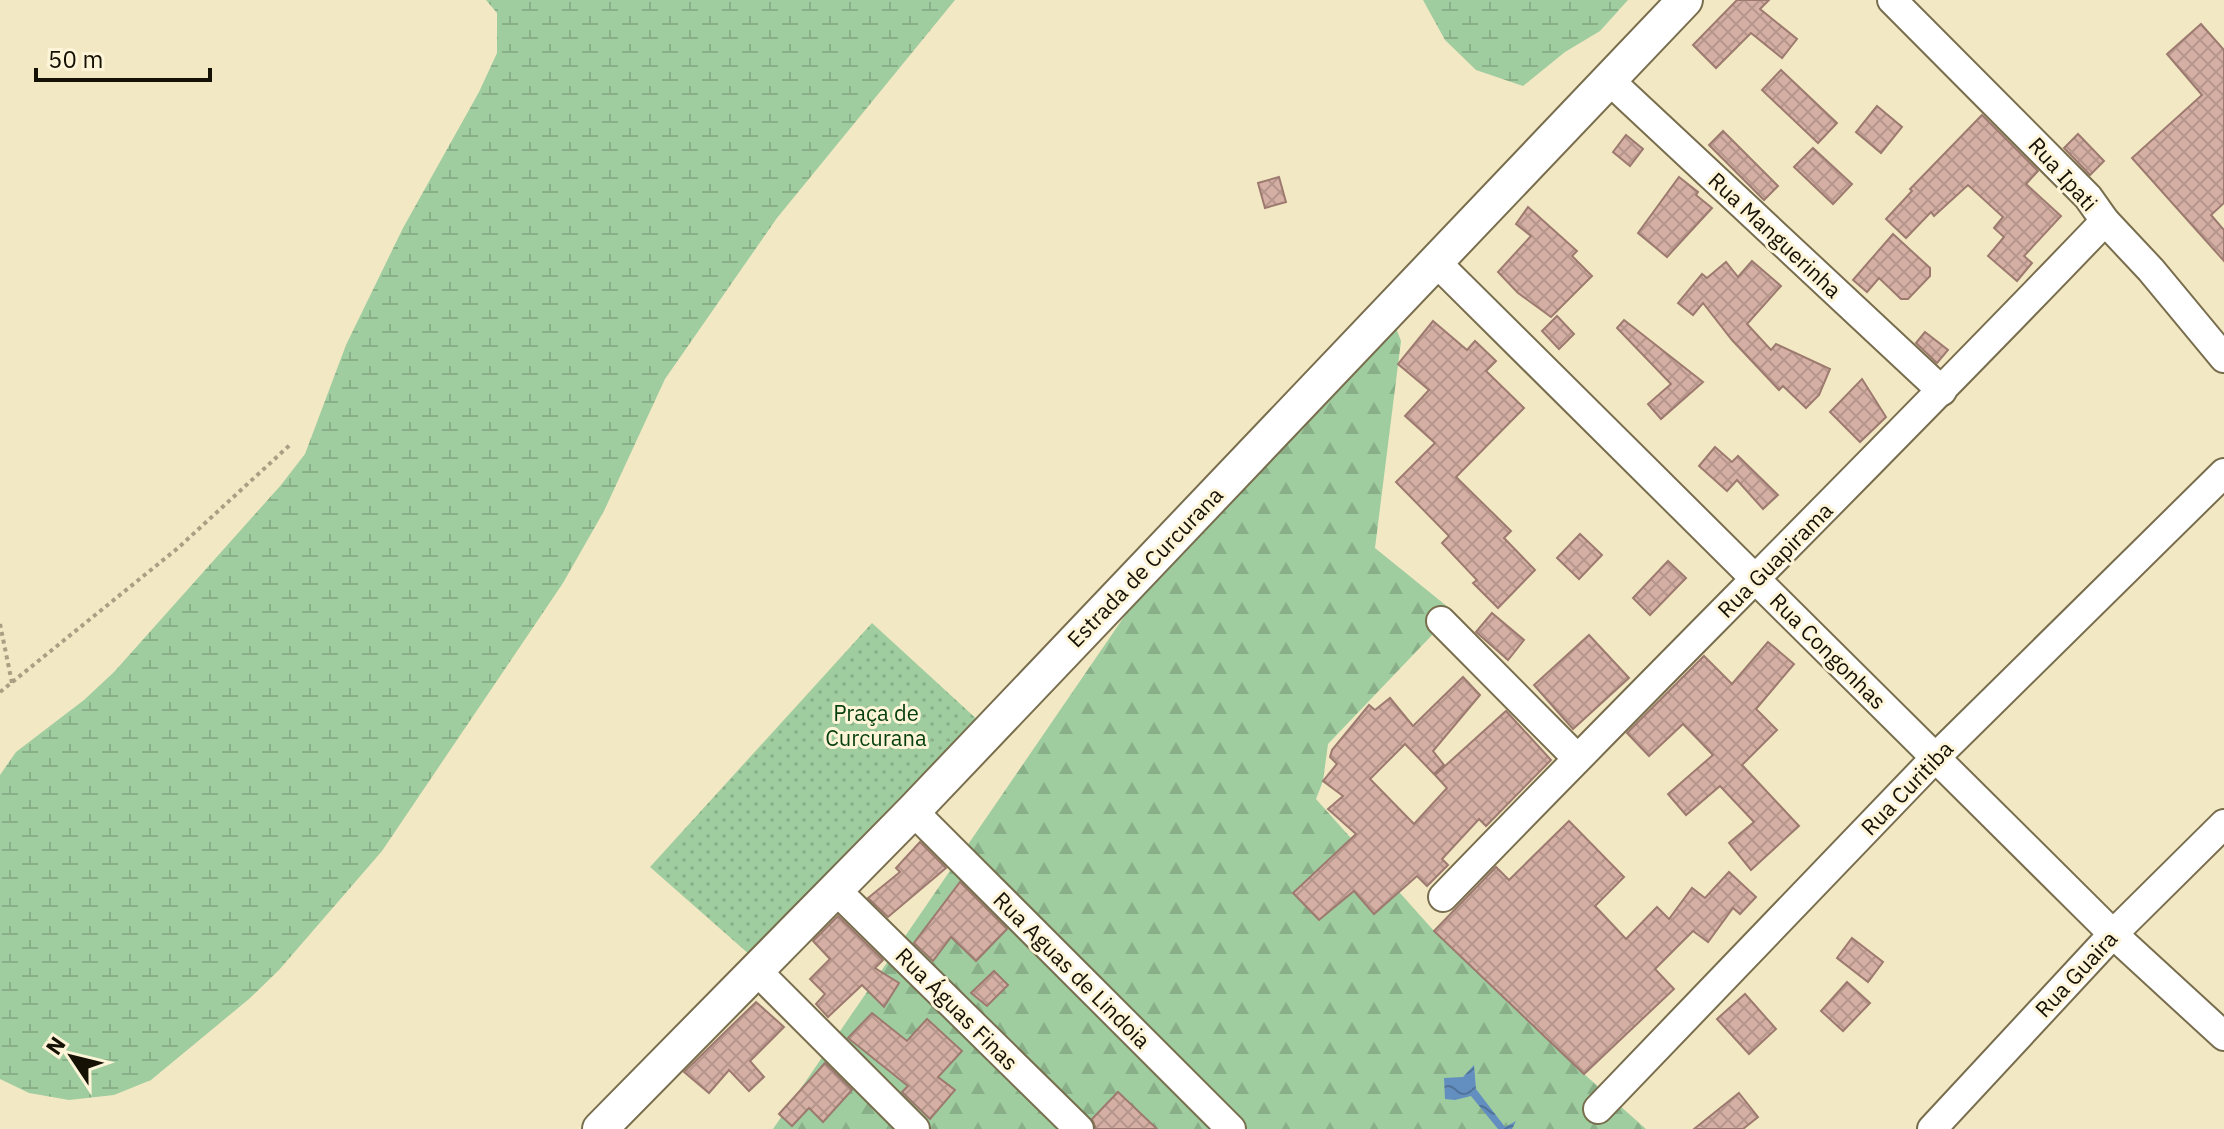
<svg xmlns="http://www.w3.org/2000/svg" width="2224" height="1129" font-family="'IBM Plex Sans',sans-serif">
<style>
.forest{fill:url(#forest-firs)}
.wetland{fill:url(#wetland-marsh)}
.park{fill:url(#park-dots)}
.water{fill:url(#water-waves)}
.building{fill:url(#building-cross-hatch);stroke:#9d7a6f;stroke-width:2}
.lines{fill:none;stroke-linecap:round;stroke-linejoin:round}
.minor-casing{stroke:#786e4e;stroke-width:32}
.major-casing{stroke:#786e4e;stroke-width:38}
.path{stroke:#a9a084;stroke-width:4;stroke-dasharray:4 4;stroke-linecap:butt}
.minor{stroke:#fff;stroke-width:28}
.major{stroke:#fff;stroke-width:34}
.labels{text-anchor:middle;stroke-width:6;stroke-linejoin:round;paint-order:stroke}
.street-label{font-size:22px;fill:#151105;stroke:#fef5d9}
.park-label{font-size:22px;fill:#053f0f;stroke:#fef5d9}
</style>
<defs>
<pattern id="forest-firs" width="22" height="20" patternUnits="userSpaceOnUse" patternTransform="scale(2)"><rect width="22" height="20" fill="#9fcda0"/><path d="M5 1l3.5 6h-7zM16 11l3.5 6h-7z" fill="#88af88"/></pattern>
<pattern id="wetland-marsh" width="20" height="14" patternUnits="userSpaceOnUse" patternTransform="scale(2)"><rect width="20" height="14" fill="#9fcda0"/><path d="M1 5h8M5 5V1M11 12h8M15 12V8" fill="none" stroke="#88af88"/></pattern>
<pattern id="park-dots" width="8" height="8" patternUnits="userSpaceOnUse" patternTransform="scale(2)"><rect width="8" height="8" fill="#9fcda0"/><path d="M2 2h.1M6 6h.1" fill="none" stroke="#88af88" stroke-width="1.8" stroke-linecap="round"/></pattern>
<pattern id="water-waves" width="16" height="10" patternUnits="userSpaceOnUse" patternTransform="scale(2)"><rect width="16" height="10" fill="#638ec0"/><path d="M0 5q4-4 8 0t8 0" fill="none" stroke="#50739a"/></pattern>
<pattern id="building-cross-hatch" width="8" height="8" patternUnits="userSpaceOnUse" patternTransform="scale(2)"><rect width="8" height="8" fill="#d5afa4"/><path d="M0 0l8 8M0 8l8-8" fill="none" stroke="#b6968c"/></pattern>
</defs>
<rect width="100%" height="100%" fill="#f3e8c4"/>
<path class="forest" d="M1396,328L1401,341L1375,548L1454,612L1328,744L1323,781L1316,799L1434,931L1584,1074L1646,1129H773L1128,611Z"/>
<g class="wetland">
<path d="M486,0H955L777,218L665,379L604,511L563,583L382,851L279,970L249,999L151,1080L114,1095L69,1100L29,1093L0,1079V775L16,752L84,700L114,672L281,485L305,454L346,345L403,228L479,92L497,53V13Z"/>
<path d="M1423,0H1628L1600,31L1565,52L1523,86L1476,70L1445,40Z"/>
</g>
<path class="park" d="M872,623L981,723L750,955L650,867Z"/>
<path class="water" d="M1474,1065L1476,1089L1505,1127L1516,1121L1512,1129H1498L1471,1096L1455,1100L1445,1099L1444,1078L1463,1077Z"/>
<g class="building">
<path d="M1737,0H1769L1760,9L1797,39L1782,58L1751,33L1716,68L1693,45Z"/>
<path d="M2201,24L2224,50V203L2211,215L2224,230V261L2132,158L2202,95L2167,54Z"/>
<path d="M1781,70L1837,123L1818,143L1762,90Z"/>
<path d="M1877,106L1902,127L1881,153L1856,132Z"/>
<path d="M1982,115L2038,171L2026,184L2061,216L2024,256L2032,263L2017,281L1988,256L2004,237L1994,228L2003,217L1968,185L1934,216L1931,212L1906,238L1886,219L1912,191L1910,189Z"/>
<path d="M1723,131L1778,186L1764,200L1709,145Z"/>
<path d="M2078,134L2104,161L2090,175L2064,148Z"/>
<path d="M1626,135L1643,149L1630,166L1613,152Z"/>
<path d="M1813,148L1852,184L1833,204L1794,167Z"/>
<path d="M1279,177L1286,202L1265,208L1258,183Z"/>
<path d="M1679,177L1698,192L1696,195L1712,208L1667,257L1638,233Z"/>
<path d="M1528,207L1577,251L1572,256L1592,276L1551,317L1518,293L1498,272L1531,236L1516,224Z"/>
<path d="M1893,234L1930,268V276L1908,299H1901L1879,278L1867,292L1853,280Z"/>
<path d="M1752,261L1781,286L1747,324L1771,350L1776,344L1830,369L1819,395L1806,408L1783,386L1779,390L1732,340L1703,303L1693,315L1678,303L1702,274L1707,278L1726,262L1738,277Z"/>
<path d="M1557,316L1574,334L1559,349L1542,331Z"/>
<path d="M1624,320L1703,382L1661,419L1648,404L1671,384L1617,328Z"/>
<path d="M1433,321L1467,350L1475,341L1496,361L1486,371L1524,408L1456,477L1511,531L1504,538L1535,570L1498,608L1473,583L1477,580L1442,543L1449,536L1396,482L1435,443L1405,416L1429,390L1398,364Z"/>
<path d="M1925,332L1948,350L1937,363L1916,343Z"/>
<path d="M1862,379L1886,417L1860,442L1830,412Z"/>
<path d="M1715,447L1732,462L1738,456L1778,495L1763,509L1737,480L1727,491L1699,466Z"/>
<path d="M1580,534L1602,555L1579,579L1557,558Z"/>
<path d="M1668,561L1686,578L1650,615L1633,598Z"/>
<path d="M1492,613L1524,640L1508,660L1476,632Z"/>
<path d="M1589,635L1629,678L1573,729L1534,685Z"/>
<path d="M1768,642L1794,664L1756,709L1777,730L1742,765L1799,826L1751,870L1729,843L1754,822L1720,786L1686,815L1668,794L1713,755L1683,724L1649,756L1627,733L1704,656L1732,684Z"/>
<path d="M1463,677L1480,695L1433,751L1444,765L1434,774L1405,744L1370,779L1414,824L1447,788L1435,775L1506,711L1551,760L1486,826L1479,819L1442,859L1448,865L1427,886L1417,876L1374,914L1354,891L1319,920L1293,893L1356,834L1328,809L1343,796L1323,781L1337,764L1330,757L1332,750L1369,705L1375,710L1390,698L1413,726Z"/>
<path d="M1569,821L1624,877L1595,906L1626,939L1657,907L1669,919L1692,888L1705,898L1729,872L1756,897L1740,914L1733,908L1708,942L1693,931L1655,969L1674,989L1584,1074L1434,931L1496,867L1509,880Z"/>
<path d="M920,842L946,868L888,917L868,898L900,872L896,868Z"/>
<path d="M960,882L1007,929L976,961L951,937L933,961L914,943Z"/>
<path d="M838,916L883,960L875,968L899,983L884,1007L862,985L828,1017L816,1004L825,994L810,979L830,959L813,941Z"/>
<path d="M1852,938L1883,962L1868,982L1837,958Z"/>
<path d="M994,971L1008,985L987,1006L971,993Z"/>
<path d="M1847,982L1870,1003L1843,1031L1821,1011Z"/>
<path d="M1745,994L1776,1029L1749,1054L1717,1019Z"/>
<path d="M756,1002L784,1027L750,1061L764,1077L749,1091L729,1070L709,1093L684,1072Z"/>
<path d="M872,1013L907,1041L927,1019L962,1051L938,1077L955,1090L930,1119L902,1092L908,1086L848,1038Z"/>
<path d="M825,1063L852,1090L823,1122L809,1108L792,1126L779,1114Z"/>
<path d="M1118,1092L1157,1129H1096L1092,1119Z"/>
<path d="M1739,1093L1758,1117L1743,1129H1694Z"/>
</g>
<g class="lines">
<g class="minor-casing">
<g id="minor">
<path d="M1892,0L2088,197L2105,221L2151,270L2224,358"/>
<path d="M1608,79L1942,391"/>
<path d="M1436,262L2113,934L2224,1036"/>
<path d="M1441,621L1577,758"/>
<path d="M913,811L1231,1129"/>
<path d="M835,889L1079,1129"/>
<path d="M1443,897C1662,670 1887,449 2105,221"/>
<path d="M756,970L915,1129"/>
<path d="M1598,1109L1935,758L2224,473"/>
<path d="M1932,1129L2113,934L2224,824"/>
</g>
</g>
<g class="major-casing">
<path id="major" d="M600,1129L913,811L1685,0"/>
</g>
<g class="path">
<path d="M0,624L12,683"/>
<path d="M0,692L178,548L292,443"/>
</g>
<use href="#minor" class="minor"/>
<use href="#major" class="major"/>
</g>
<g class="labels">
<g class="street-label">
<text transform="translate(2063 174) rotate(48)" y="8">Rua Ipati</text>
<text transform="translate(1775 235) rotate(43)" y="8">Rua Manguerinha</text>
<text transform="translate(1775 560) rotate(-45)" y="8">Rua Guapirama</text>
<text transform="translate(1145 567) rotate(-46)" y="8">Estrada de Curcurana</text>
<text transform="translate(1828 651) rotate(45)" y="8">Rua Congonhas</text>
<text transform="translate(1907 788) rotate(-46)" y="8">Rua Curitiba</text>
<text transform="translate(1072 970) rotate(45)" y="8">Rua Aguas de Lindoia</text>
<text transform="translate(2076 974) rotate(-47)" y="8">Rua Guaira</text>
<text transform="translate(957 1009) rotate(45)" y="8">Rua Águas Finas</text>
</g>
<g class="park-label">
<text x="876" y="721">Praça de<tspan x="876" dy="25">Curcurana</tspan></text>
</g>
</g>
<g transform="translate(72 1057) rotate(305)" stroke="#fef5d9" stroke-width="6" paint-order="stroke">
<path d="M0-6L14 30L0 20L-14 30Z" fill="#151105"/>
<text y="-12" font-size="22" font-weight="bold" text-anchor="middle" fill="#151105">N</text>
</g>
<path d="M36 68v12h174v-12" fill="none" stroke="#151105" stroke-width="4"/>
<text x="48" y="68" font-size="24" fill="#151105" stroke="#fef5d9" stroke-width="6" paint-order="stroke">50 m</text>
</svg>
